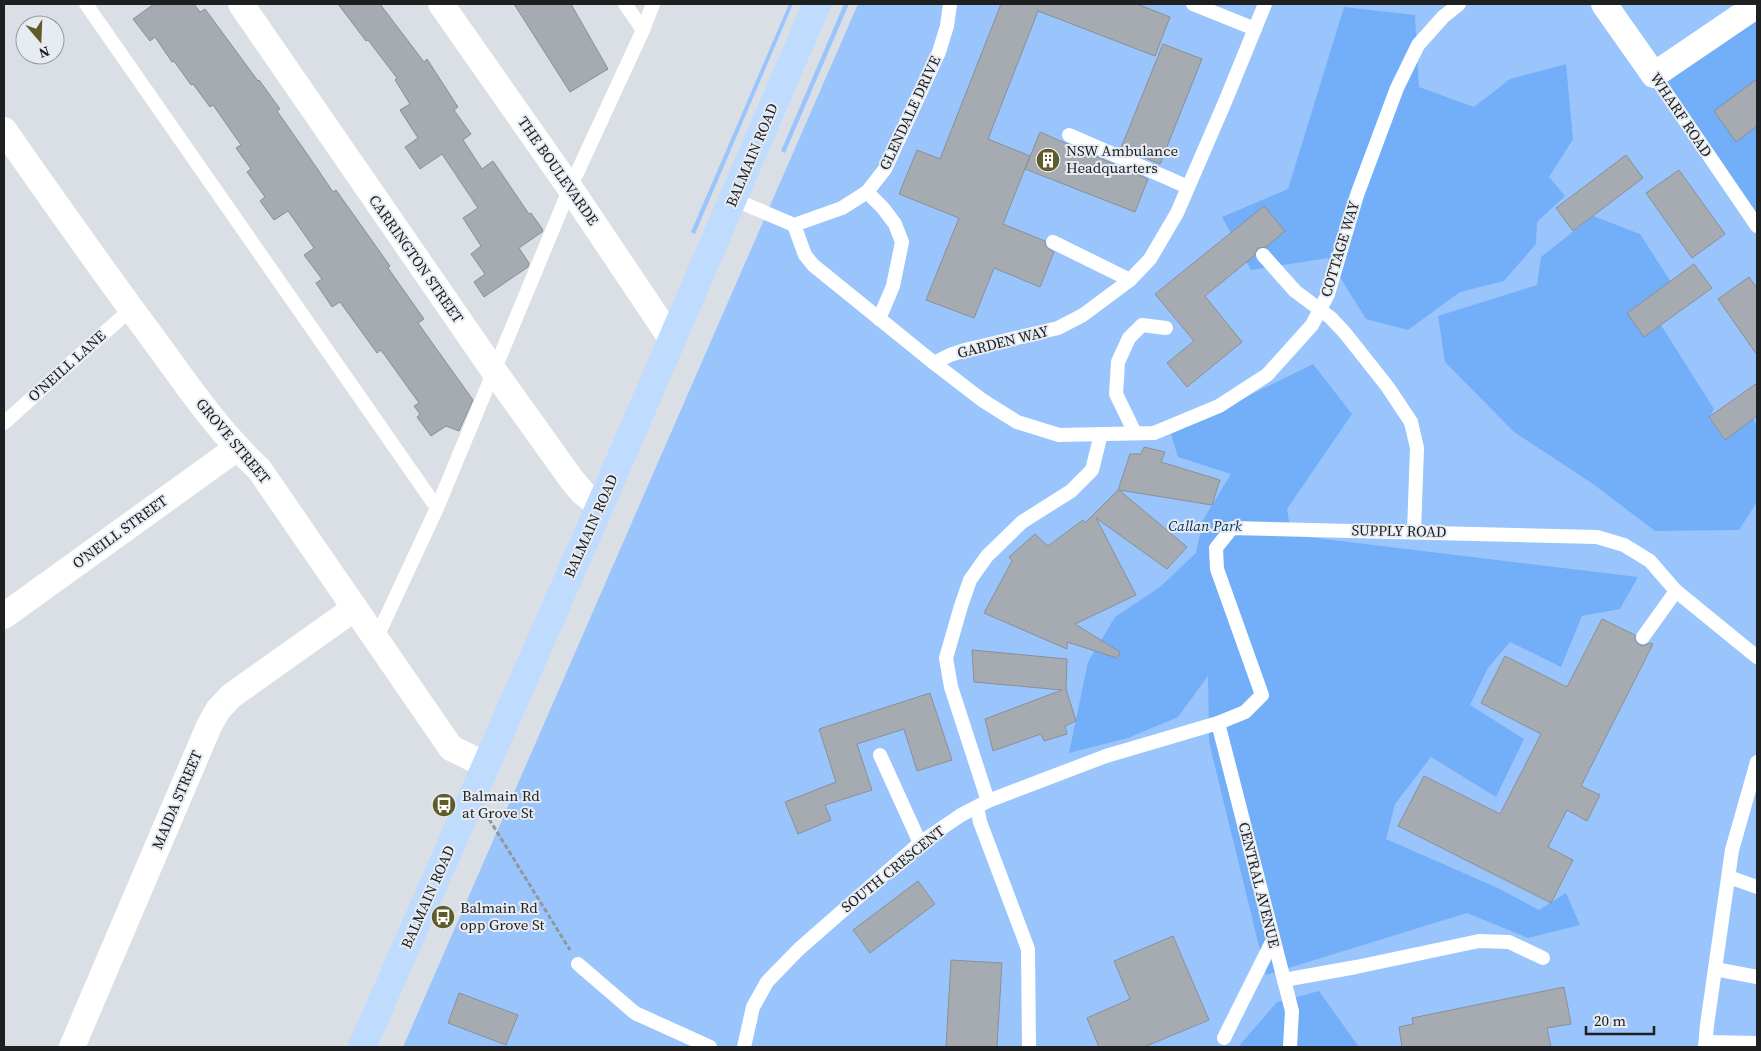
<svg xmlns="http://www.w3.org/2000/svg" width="1761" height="1051" font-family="'Source Serif 4',serif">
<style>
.green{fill:#9ac5fc}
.forest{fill:#73aff8}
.building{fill:#a6abb2;stroke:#8a8f96}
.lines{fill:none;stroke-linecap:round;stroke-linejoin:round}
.path{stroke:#93979c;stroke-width:3;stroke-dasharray:5 2.5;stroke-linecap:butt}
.service{stroke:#fff;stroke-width:14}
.minor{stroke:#fff;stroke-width:26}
.primary{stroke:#bfdbfd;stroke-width:28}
.labels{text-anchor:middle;stroke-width:4;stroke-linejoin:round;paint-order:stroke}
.street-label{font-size:15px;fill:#1d1f21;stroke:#e7ecf3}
.poi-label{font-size:15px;fill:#1d1f21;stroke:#e7ecf3;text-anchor:start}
.park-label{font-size:15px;font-style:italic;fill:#022c59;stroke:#e7ecf3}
</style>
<rect width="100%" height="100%" fill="#dadfe6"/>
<g class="green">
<path d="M789,4H793L695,234L691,232Z"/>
<path d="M844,4H849L785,153L781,151Z"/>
<path d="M858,4H1757V1047H403Z"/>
</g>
<g class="forest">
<path d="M1344,7L1415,15L1419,87L1474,107L1510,79L1566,64L1573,139L1549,177L1565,196L1537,222L1536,244L1504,281L1460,292L1408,330L1366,319L1328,258L1251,270L1222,217L1288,189Z"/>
<path d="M1757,20V225L1663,82Z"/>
<path d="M1593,216L1640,234L1671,282L1627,313L1644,337L1661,325L1714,409L1709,418L1724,439L1754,419L1757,428V502L1739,530L1655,531L1593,484L1514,432L1445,362L1438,316L1537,285L1541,257Z"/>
<path d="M1313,364L1352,414L1287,509L1291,535L1638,577L1620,609L1582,616L1561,667L1510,642L1488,668L1470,705L1524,739L1496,797L1431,757L1395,804L1386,839L1498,888L1539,910L1566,893L1580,925L1528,938L1467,913L1266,975L1209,742L1208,676L1178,717L1128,738L1069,753L1088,662L1115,617L1160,587L1196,553L1203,520L1231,474L1178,457L1171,434Z"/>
<path d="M1319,991L1359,1047H1238L1277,1002Z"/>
</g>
<g class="building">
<path d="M154,4H194L200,12L205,9L258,81L259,80L280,109L277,111L312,161L333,192L336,190L390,266L388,268L424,319L418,323L473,400L459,431L446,426L431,436L417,417L420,414L414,406L419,403L381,350L377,353L340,302L332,307L316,283L322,279L304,255L314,248L288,211L274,220L260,201L265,197L247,172L251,169L236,148L241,145L213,105L210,107L193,84L191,85L174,61L172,62L155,37L150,41L133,19Z"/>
<path d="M338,4H380L424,62L427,59L458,107L454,110L471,134L463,140L482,169L493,161L529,214L531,213L543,230L542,232L519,248L529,263L528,267L484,297L474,282L485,274L471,254L481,246L463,218L478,208L442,154L420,169L405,147L418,138L400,110L410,104L395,80L397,78L368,40L366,41Z"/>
<path d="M514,4H571L608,69L570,92Z"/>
<path d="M1001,4H1137L1170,17L1155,56L1038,11L988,139L1030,156L1003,224L1045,241L1046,247L1054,252L1040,287L994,268L974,318L926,300L959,218L899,194L917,150L940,159Z"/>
<path d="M1163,44L1202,59L1160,164L1121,148Z"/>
<path d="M1757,79V126L1736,142L1714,111Z"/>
<path d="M1040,132L1148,179L1135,212L1025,169Z"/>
<path d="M1626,155L1643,178L1573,231L1556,208Z"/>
<path d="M1679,170L1725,234L1692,258L1646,193Z"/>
<path d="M1264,206L1285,231L1266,247L1258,248L1254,256L1205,296L1242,342L1187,387L1167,363L1194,341L1155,294Z"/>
<path d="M1694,264L1712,288L1644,337L1627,313Z"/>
<path d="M1749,277L1757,288V355L1718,299Z"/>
<path d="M1757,383V416L1725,440L1709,417Z"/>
<path d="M1144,447L1165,452L1161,462L1220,480L1212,505L1119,490L1187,547L1167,569L1096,518L1136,595L1075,624L1120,652L1117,658L1067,642V649L984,613L1012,561L1009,557L1035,534L1048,546L1083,520L1085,523L1118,490L1130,454H1141Z"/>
<path d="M1602,619L1635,635V640L1638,644L1643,646L1650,643L1653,644L1581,786L1600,795L1587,821L1567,810L1548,847L1573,860L1551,903L1398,826L1424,776L1500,814L1541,734L1481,703L1505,656L1567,687Z"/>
<path d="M972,650L1067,659L1066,689L1076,721L1065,726L1067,734L1044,741L1041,734L993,751L985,719L1062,690L974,682Z"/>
<path d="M930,693L952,760L917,771L904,729L857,744L872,790L825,805L831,820L798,834L785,802L836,782L819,729Z"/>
<path d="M918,881L935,904L870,953L853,930Z"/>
<path d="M1173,936L1209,1020L1144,1047H1099L1087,1018L1130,999L1114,961Z"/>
<path d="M951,960L1002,963L997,1047H946Z"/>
<path d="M1564,987L1571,1024L1547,1028L1551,1047H1402L1399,1027L1413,1024L1412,1018Z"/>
<path d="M459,993L518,1015L506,1045L448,1023Z"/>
</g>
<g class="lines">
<path class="path" d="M489,819L570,950"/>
<g class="service">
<path d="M86,4L437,508"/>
<path d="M625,4L643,30"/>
<path d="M1193,4L1255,29"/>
<path d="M1654,75L1757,226"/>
<path d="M1069,135L1188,187"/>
<path d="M867,192L883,208L895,224L902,242L893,286L879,319"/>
<path d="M733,199L794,225L842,208L867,192L885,169L939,52L947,26L950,4"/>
<path d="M794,225L805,255L813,265L934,363L982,400L1017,422L1059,435L1154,433L1219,406L1267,375L1312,325L1328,294L1357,195L1397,88L1418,45L1443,17L1459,4"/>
<path d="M1053,242L1130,280"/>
<path d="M1263,255L1295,291L1331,318L1345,333L1387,386L1411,422L1417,448L1414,532"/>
<path d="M934,363L950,355L965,350L1058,328L1083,315L1130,280L1150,259L1177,213L1225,102L1265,4"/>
<path d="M4,423L131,309"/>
<path d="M1135,433L1116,394L1118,362L1129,338L1142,325L1166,328"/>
<path d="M1643,637L1676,591"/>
<path d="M376,639L437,508L570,188L643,30L653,4"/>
<path d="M1218,723L1292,1011L1290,1047"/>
<path d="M880,755L920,843"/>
<path d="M988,801L951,687L946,658L961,606L970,580L987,556L1022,522L1071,491L1092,470L1101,434"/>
<path d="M977,807L980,822L1028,949L1029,1047"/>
<path d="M1729,877L1757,887"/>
<path d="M578,964L635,1013L710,1047"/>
<path d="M1715,969L1757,977"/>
<path d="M1284,980L1356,967L1479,941L1509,942L1543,958"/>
<path d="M1224,1038L1273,940"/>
<path d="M1706,1042L1757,1043"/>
<path d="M744,1047L753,1007L767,982L799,949L920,843L961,815L988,801L1106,756L1218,723L1245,712L1262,695L1217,569L1216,548L1232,528L1597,537L1624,545L1650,561L1676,591L1757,657"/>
<path d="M1705,1047L1707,1025L1732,850L1757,762"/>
</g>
<g class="minor">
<path d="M241,4L494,371L572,480L583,493L600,506"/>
<path d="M441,4L570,188L672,340"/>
<path d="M1604,4L1654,75L1757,5"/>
<path d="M4,130C52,199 101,268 152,337C185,382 217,430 259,469L451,748L486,765"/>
<path d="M4,616L237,448"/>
<path d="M72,1047L209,726L218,710L231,696L355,608"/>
</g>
<path class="primary" d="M362,1047L600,506L817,4"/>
</g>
<defs>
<g id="building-disc" transform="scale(1.25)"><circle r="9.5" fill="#605c29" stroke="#e7ecf3"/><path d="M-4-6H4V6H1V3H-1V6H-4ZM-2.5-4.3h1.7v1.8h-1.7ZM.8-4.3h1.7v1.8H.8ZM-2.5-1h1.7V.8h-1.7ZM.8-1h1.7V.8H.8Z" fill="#fff"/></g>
<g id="bus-disc" transform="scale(1.25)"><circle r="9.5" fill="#605c29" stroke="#e7ecf3"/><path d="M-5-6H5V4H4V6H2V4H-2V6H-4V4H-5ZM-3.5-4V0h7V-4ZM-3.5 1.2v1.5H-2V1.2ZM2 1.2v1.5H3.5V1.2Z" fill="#fff"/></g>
</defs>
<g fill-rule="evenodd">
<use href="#building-disc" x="1048" y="160"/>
<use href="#bus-disc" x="444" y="805"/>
<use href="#bus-disc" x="443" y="917"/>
</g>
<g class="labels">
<g class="street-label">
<text transform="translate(910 113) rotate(-65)" y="5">GLENDALE DRIVE</text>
<text transform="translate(1681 115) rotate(56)" y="5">WHARF ROAD</text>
<text transform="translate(752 155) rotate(-67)" y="5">BALMAIN ROAD</text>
<text transform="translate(558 171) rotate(55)" y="5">THE BOULEVARDE</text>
<text transform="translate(1340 249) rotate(-73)" y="5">COTTAGE WAY</text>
<text transform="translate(416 259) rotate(55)" y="5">CARRINGTON STREET</text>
<text transform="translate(1003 342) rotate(-14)" y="5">GARDEN WAY</text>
<text transform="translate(67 366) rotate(-42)" y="5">O'NEILL LANE</text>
<text transform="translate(233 441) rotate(50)" y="5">GROVE STREET</text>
<text transform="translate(591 526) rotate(-66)" y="5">BALMAIN ROAD</text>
<text transform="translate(1399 531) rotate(1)" y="5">SUPPLY ROAD</text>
<text transform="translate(120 532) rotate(-36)" y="5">O'NEILL STREET</text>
<text transform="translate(177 800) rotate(-67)" y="5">MAIDA STREET</text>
<text transform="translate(893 869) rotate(-39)" y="5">SOUTH CRESCENT</text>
<text transform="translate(1259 885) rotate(76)" y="5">CENTRAL AVENUE</text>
<text transform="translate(428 897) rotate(-66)" y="5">BALMAIN ROAD</text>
</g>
<g class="poi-label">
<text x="1066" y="156">NSW Ambulance<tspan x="1066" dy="17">Headquarters</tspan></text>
<text x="462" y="801">Balmain Rd<tspan x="462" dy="17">at Grove St</tspan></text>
<text x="460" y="913">Balmain Rd<tspan x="460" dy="17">opp Grove St</tspan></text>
</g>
<g class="park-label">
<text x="1205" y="531">Callan Park</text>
</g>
</g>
<rect width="1761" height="1051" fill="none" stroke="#1d1f21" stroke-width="10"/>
<g transform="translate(40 40) rotate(161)"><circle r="24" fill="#e7ecf3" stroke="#969a9f"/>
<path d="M0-4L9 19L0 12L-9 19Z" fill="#605c29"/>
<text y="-8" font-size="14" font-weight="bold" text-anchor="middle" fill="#1d1f21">N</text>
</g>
<path d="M1586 1026v8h68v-8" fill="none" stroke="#1d1f21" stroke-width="2.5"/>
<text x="1594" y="1026" font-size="15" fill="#1d1f21" stroke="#e7ecf3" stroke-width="4" paint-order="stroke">20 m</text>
</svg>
